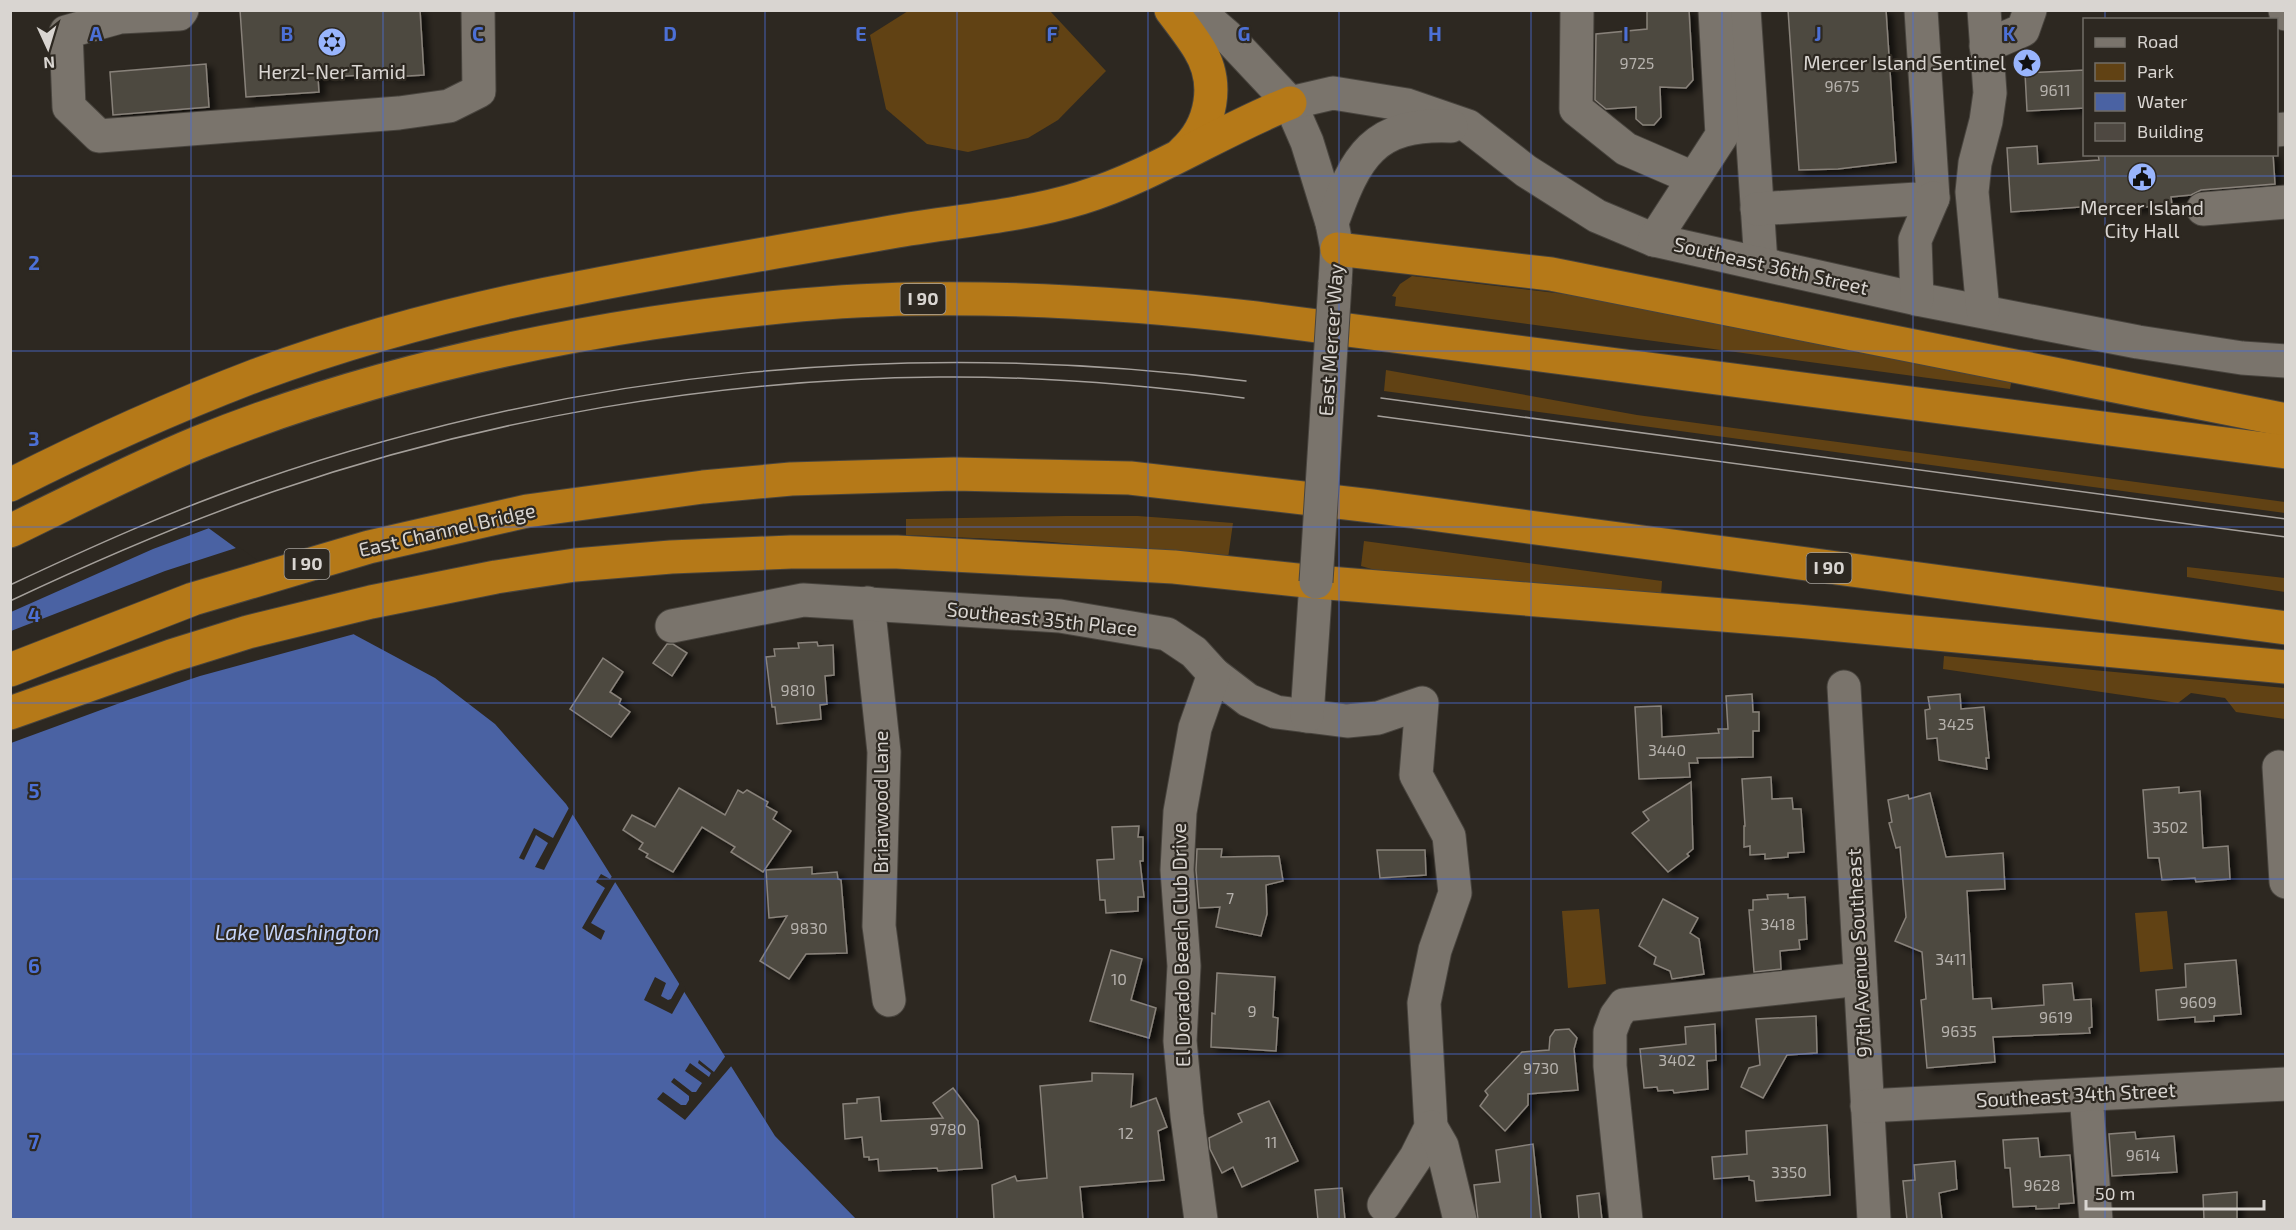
<svg xmlns="http://www.w3.org/2000/svg" width="2296" height="1230" font-family="'Exo 2',sans-serif">
<style>
.green{fill:#614214}
.water{fill:#4a62a3}
.pier{fill:#2d2821}
.building{fill:#4e4841;stroke:#88827a;stroke-width:1.5;filter:url(#shadow)}
.lines{fill:none;stroke-linecap:round;stroke-linejoin:round}
.minor-casing{stroke:#48443e;stroke-width:35}
.highway-casing{stroke:#48443e;stroke-width:35}
.minor{stroke:#7a746c;stroke-width:33}
.highway{stroke:#b57918;stroke-width:33}
.tram{stroke:#a49f9a;stroke-width:1.5}
.minor-bridge-casing{stroke:#48443e;stroke-width:35;stroke-linecap:butt}
.minor-bridge{stroke:#7a746c;stroke-width:33}
.grid{fill:none;stroke:#4c70d6;stroke-width:1.5;stroke-opacity:0.55}
.labels{text-anchor:middle;stroke-width:4.5;stroke-linejoin:round;paint-order:stroke}
.number-label{font-size:16px;fill:#b6b2ad}
.shield{fill:#2d2821;stroke:#a5a19c;stroke-width:1.5}
.shield-label{font-size:18px;font-weight:bold;fill:#d9d5d1}
.poi-label{font-size:20px;fill:#d9d5d1;stroke:#2d2821}
.street-label{font-size:20px;fill:#d9d5d1;stroke:#2d2821}
.water-label{font-size:21px;font-style:italic;fill:#c2d1f7;stroke:#2d2821}
.grid-label{font-size:20px;text-anchor:middle;font-weight:bold;fill:#4c70d6;stroke:#2d2821;stroke-width:4.5;stroke-linejoin:round;paint-order:stroke}
</style>
<defs>
<filter id="shadow"><feDropShadow dx="6" dy="4" stdDeviation="3" flood-color="#0009"/></filter>
</defs>
<rect width="100%" height="100%" fill="#2d2821"/>
<g class="green">
<path d="M908,11H1050L1106,71L1058,120L1028,138L968,152L927,144L886,109L870,35Z"/>
<path d="M1412,276L1573,295L2012,378L2010,389L1395,306L1396,297L1392,296L1400,284Z"/>
<path d="M1386,370L1637,415L2285,502V513L1384,391Z"/>
<path d="M1065,516H1138L1233,523L1228,558L1040,541L906,535V519Z"/>
<path d="M1364,541L1662,581L1661,596L1375,570L1361,566Z"/>
<path d="M2187,567L2285,578V592L2187,577Z"/>
<path d="M1944,656L2285,688V719L2236,712L2225,698L2191,693L2178,703L1943,669Z"/>
<path d="M1599,909L1606,984L1568,988L1562,911Z"/>
<path d="M2167,911L2173,969L2140,972L2135,913Z"/>
</g>
<path class="water" d="M10,520L40,531L203,524L355,635L435,678L495,724L566,804L775,1136L856,1219H11Z"/>
<g class="pier">
<path d="M10,517L40,528L203,521L212,527L153,549L11,612Z"/>
<path d="M239,547L358,633L200,676L128,700L11,743V631L165,571Z"/>
<path d="M570,806L574,812L544,870L535,867L548,843L536,835L524,860L519,858L534,828L553,838Z"/>
<path d="M601,874L610,879L614,874L617,879L591,923L605,931L601,940L582,928L605,888L596,882Z"/>
<path d="M655,977L666,983L661,996L668,1000L671,999L681,981L686,989L672,1014L644,1000Z"/>
<path d="M727,1054L733,1064L685,1120L657,1099L663,1092L681,1105H686L689,1100V1096L671,1082L674,1078L692,1092H696L702,1083L685,1071L690,1063L709,1077L711,1073L698,1063L699,1060L714,1072Z"/>
</g>
<g class="building">
<path d="M240,10H420L424,75L392,77V73L318,78L319,92L246,97Z"/>
<path d="M1647,10H1689L1693,80L1686,88L1660,87L1661,117L1654,125H1643L1636,119V107L1606,109L1595,100L1596,34L1647,29Z"/>
<path d="M1788,10H1886L1896,162L1838,169L1799,170Z"/>
<path d="M206,64L209,107L113,115L110,72Z"/>
<path d="M2085,70V108L2027,111L2025,73Z"/>
<path d="M2037,146L2038,164L2099,160L2098,154H2273L2275,184L2201,190L2191,195L2171,197L2172,205L2122,209L2121,204L2011,212L2007,148Z"/>
<path d="M817,642L818,646L833,645L834,675L825,676L827,704L820,705L821,719L777,724L775,707H772L766,657L775,656L774,649L799,648L798,643Z"/>
<path d="M667,644H673L687,653L672,676L653,663Z"/>
<path d="M603,658L623,672L610,692L621,699L619,704L630,712L611,737L570,709Z"/>
<path d="M1752,694L1753,712H1759V731H1753V757L1697,758L1698,763H1689L1690,777L1639,779L1635,707L1661,706L1662,737L1719,733L1718,729H1728L1726,696Z"/>
<path d="M1960,694L1961,709L1984,707L1989,758H1986L1987,769L1939,760L1937,738L1927,739L1925,710L1930,709L1928,697Z"/>
<path d="M1771,777L1772,799L1792,798L1793,809H1801L1804,852L1788,853V857L1765,859V854L1750,855V846L1744,847V826H1745L1742,779Z"/>
<path d="M1691,782L1693,849L1687,854L1689,856L1668,872L1632,833L1649,820L1643,812Z"/>
<path d="M2179,787V793L2200,791L2203,848L2228,846L2230,879L2196,882L2195,878L2162,880L2159,858H2148L2143,790Z"/>
<path d="M679,788L725,815L738,790L743,793L747,790L768,802L766,806L777,812L773,819L791,831L763,872L731,852L735,847L702,827L673,872L646,857L648,854L639,849L643,843L623,830L632,815L655,827Z"/>
<path d="M1930,793L1946,857L2003,853L2005,889L1967,891L1973,999L1991,998L1992,1009L2044,1005L2043,985L2072,983L2074,1000L2091,999L2092,1027L2089,1028L2090,1033L1993,1037L1995,1062L1927,1068L1921,1000L1926,999L1922,952L1895,941L1906,917L1900,847L1896,848L1889,823L1892,822L1888,800L1908,795L1909,799Z"/>
<path d="M1139,826L1138,837H1143V861H1140L1144,897H1138V911L1106,913L1105,900H1100L1097,860L1114,859L1112,827Z"/>
<path d="M1197,849H1222L1221,857L1279,856L1283,881L1266,885L1267,914L1261,936L1216,927L1220,907L1199,908L1196,870Z"/>
<path d="M1377,850H1425L1426,875L1380,878Z"/>
<path d="M812,867V874L837,872L838,879L841,880L847,953L806,954L789,979L760,961L787,916L769,918L766,870Z"/>
<path d="M1788,894V898L1805,897L1807,939L1799,940L1800,949L1780,951L1781,969L1754,972L1749,910H1753V900L1768,899L1767,895Z"/>
<path d="M1663,899L1698,918L1690,933L1699,939L1704,974L1672,979L1670,971L1654,964L1656,957L1639,946Z"/>
<path d="M1111,950L1142,959L1131,1000L1156,1008L1149,1038L1090,1021Z"/>
<path d="M2236,960L2241,1014L2214,1016V1021L2195,1022V1017L2158,1020L2156,990L2186,987L2185,964Z"/>
<path d="M1217,973L1275,977L1273,1017L1278,1018L1276,1051L1211,1047L1212,1013L1215,1014Z"/>
<path d="M1816,1016L1817,1053L1787,1055L1763,1098L1741,1087L1749,1068L1760,1065L1756,1019Z"/>
<path d="M1715,1024L1716,1060L1707,1061L1708,1089L1674,1093L1673,1090L1658,1091L1657,1087L1644,1088L1640,1049L1686,1044L1685,1027Z"/>
<path d="M1569,1029L1577,1038L1574,1049L1578,1090L1528,1094V1105L1505,1131L1480,1106L1488,1095L1485,1091L1522,1052L1549,1050L1550,1037L1555,1030Z"/>
<path d="M1092,1073L1133,1074L1131,1107L1156,1098L1167,1127L1158,1131L1164,1180L1080,1187L1083,1220H994L992,1185L1015,1176L1017,1181L1047,1178L1040,1086L1092,1081Z"/>
<path d="M953,1088L978,1121L982,1168L938,1171L937,1168L879,1171L878,1159L869,1160V1157H864L862,1137L845,1139L843,1104L857,1103V1099L879,1097L881,1121L943,1118L933,1103Z"/>
<path d="M1269,1101L1298,1161L1242,1187L1233,1167L1222,1173L1210,1149L1209,1138L1242,1122L1238,1114Z"/>
<path d="M1827,1125L1830,1195L1756,1201L1754,1181L1749,1180V1176L1714,1179L1712,1157L1747,1154L1746,1131Z"/>
<path d="M2135,1132L2136,1139L2174,1136L2177,1172L2112,1176L2109,1134Z"/>
<path d="M2038,1138L2040,1157L2070,1155L2074,1203L2059,1204V1208L2036,1209V1206L2013,1207L2010,1168H2005L2003,1140Z"/>
<path d="M1533,1144L1541,1220H1478L1474,1185L1500,1182L1496,1150Z"/>
<path d="M1955,1161L1957,1189L1939,1193L1942,1220H1907L1903,1181L1915,1180L1914,1165Z"/>
<path d="M1342,1188L1345,1220H1318L1315,1190Z"/>
<path d="M2237,1192V1220H2204L2203,1195Z"/>
<path d="M1599,1193L1602,1220H1579L1577,1196Z"/>
</g>
<g class="lines">
<g class="minor-casing">
<g id="minor">
<path d="M182,10L179,14L120,17L66,32L69,107L99,136L399,113L449,106L479,91L478,10"/>
<path d="M1197,10L1227,36L1290,103L1307,142L1332,223L1337,249L1335,283"/>
<path d="M1577,10L1576,109L1626,149L1693,178"/>
<path d="M1744,10L1761,263"/>
<path d="M2285,10L2286,14"/>
<path d="M1986,46L2023,30L2030,10"/>
<path d="M1290,103L1333,93L1407,105L1468,126L1526,171L1597,216L1654,240L1917,299L2138,342L2242,358L2286,361"/>
<path d="M2276,130L2286,129"/>
<path d="M1757,209L1933,198L1921,10"/>
<path d="M2203,209L2286,202"/>
<path d="M1332,223C1356,156 1373,123 1451,126"/>
<path d="M1654,240L1722,135L1715,10"/>
<path d="M1917,299L1915,240L1933,198"/>
<path d="M1983,311L1972,192L1975,163L1986,121L1990,93L1984,10"/>
<path d="M868,603L884,752L879,926L889,1000"/>
<path d="M672,626L803,600L1060,616L1167,634L1194,652L1214,674L1248,700L1276,712L1347,721L1378,718L1422,703L1416,775L1449,836L1455,893L1435,950L1424,1003L1431,1127L1416,1157L1384,1205"/>
<path d="M1844,687L1874,1220"/>
<path d="M1307,716L1316,582"/>
<path d="M2279,767L2286,882"/>
<path d="M2086,1095L2096,1220"/>
<path d="M1867,1106L2286,1084"/>
<path d="M1431,1127L1442,1146L1460,1220"/>
<path d="M1201,1220L1187,1115L1180,1041L1184,966L1177,870L1180,812L1195,728L1214,674"/>
<path d="M1626,1220L1610,1066V1032L1616,1016L1624,1005L1860,979"/>
</g>
</g>
<g class="highway-casing">
<g id="highway">
<path d="M1171,10C1181,23 1191,36 1199,49C1220,83 1212,126 1183,152"/>
<path d="M1337,249L1551,274L2286,420"/>
<path d="M10,485C91,444 173,407 257,375C360,337 475,307 583,287C691,266 800,248 909,229C967,220 1025,215 1081,198C1155,175 1219,131 1290,103"/>
<path d="M10,531C72,501 134,469 197,443C342,384 497,347 652,323C739,310 827,300 915,299C1029,297 1143,305 1256,318L2286,452"/>
<path d="M10,670L193,599L369,547L527,511L703,487L791,479L954,474L1130,478L1372,506L2286,628"/>
<path d="M10,713L171,656L248,632L371,602L496,577L575,565L671,557L791,552H897L1174,567L1316,582L1797,621L2286,667"/>
</g>
</g>
<use href="#minor" class="minor"/>
<use href="#highway" class="highway"/>
<g class="tram">
<path d="M1381,398L2286,519"/>
<path d="M1378,416L2286,537"/>
<path d="M10,585C91,547 173,510 257,481C581,369 907,338 1246,381"/>
<path d="M10,601C97,560 185,522 275,491C488,418 714,379 939,377C1041,376 1143,385 1244,398"/>
</g>
<g class="minor-bridge-casing">
<path id="minor-bridge" d="M1316,582L1335,283"/>
</g>
<use href="#minor-bridge" class="minor-bridge"/>
</g>
<path class="grid" d="M191,10V1220M383,10V1220M574,10V1220M765,10V1220M957,10V1220M1148,10V1220M1339,10V1220M1531,10V1220M1722,10V1220M1913,10V1220M2105,10V20M2105,154V1220M10,176H2286M10,351H2286M10,527H2286M10,703H2286M10,879H2286M10,1054H2286"/>
<defs>
<g id="synagogue-disc" transform="scale(1.5)"><circle r="9.5" fill="#99b5fd" stroke="#2d2821"/><path d="M0-6.5L5.6 3.2H-5.6ZM0 6.5L5.6-3.2H-5.6Z" fill="#111"/></g>
<g id="sight-disc" transform="scale(1.5)"><circle r="9.5" fill="#99b5fd" stroke="#2d2821"/><path d="M0-6L1.8-2.2L6-1.7L2.9 1.2L3.7 5.4L0 3.3L-3.7 5.4L-2.9 1.2L-6-1.7L-1.8-2.2Z" fill="#111"/></g>
<g id="civic-disc" transform="scale(1.5)"><circle r="9.5" fill="#99b5fd" stroke="#2d2821"/><path d="M-.6-6.5H3V-4.5H.6V-3L4-1V1h2V6H-6V1h2V-1L-.6-3ZM-1.2 2.5V6h2.4V2.5Z" fill="#111"/></g>
</defs>
<g fill-rule="evenodd">
<use href="#synagogue-disc" x="332" y="42"/>
<use href="#sight-disc" x="2027" y="63"/>
<use href="#civic-disc" x="2142" y="177"/>
</g>
<g class="labels">
<g class="number-label">
<text x="1637" y="69">9725</text>
<text x="1842" y="92">9675</text>
<text x="2055" y="96">9611</text>
<text x="798" y="696">9810</text>
<text x="1956" y="730">3425</text>
<text x="1667" y="756">3440</text>
<text x="2170" y="833">3502</text>
<text x="1230" y="904">7</text>
<text x="1778" y="930">3418</text>
<text x="809" y="934">9830</text>
<text x="1951" y="965">3411</text>
<text x="1119" y="985">10</text>
<text x="2198" y="1008">9609</text>
<text x="1252" y="1017">9</text>
<text x="2056" y="1023">9619</text>
<text x="1959" y="1037">9635</text>
<text x="1677" y="1066">3402</text>
<text x="1541" y="1074">9730</text>
<text x="948" y="1135">9780</text>
<text x="1126" y="1139">12</text>
<text x="1271" y="1148">11</text>
<text x="2143" y="1161">9614</text>
<text x="1789" y="1178">3350</text>
<text x="2042" y="1191">9628</text>
</g>
<g class="shield">
<rect x="900.5" y="284" width="45" height="30" rx="4.5"/>
<rect x="284.5" y="549" width="45" height="30" rx="4.5"/>
<rect x="1806.5" y="553" width="45" height="30" rx="4.5"/>
</g>
<g class="shield-label">
<text x="923" y="305">I 90</text>
<text x="307" y="570">I 90</text>
<text x="1829" y="574">I 90</text>
</g>
<g class="poi-label">
<text x="2006" y="70" text-anchor="end">Mercer Island Sentinel</text>
<text x="332" y="79">Herzl-Ner Tamid</text>
<text x="2142" y="215">Mercer Island<tspan x="2142" dy="23">City Hall</tspan></text>
</g>
<g class="street-label">
<text transform="translate(1771 266) rotate(13)" y="7">Southeast 36th Street</text>
<text transform="translate(1331 340) rotate(-86)" y="7">East Mercer Way</text>
<text transform="translate(447 530) rotate(-13)" y="7">East Channel Bridge</text>
<text transform="translate(1042 619) rotate(6)" y="7">Southeast 35th Place</text>
<text transform="translate(881 802) rotate(-90)" y="7">Briarwood Lane</text>
<text transform="translate(1181 945) rotate(-91)" y="7">El Dorado Beach Club Drive</text>
<text transform="translate(1859 953) rotate(-93)" y="7">97th Avenue Southeast</text>
<text transform="translate(2076 1095) rotate(-3)" y="7">Southeast 34th Street</text>
</g>
<g class="water-label">
<text x="297" y="940">Lake Washington</text>
</g>
</g>
<g class="grid-label">
<text x="96" y="41">A</text>
<text x="287" y="41">B</text>
<text x="478" y="41">C</text>
<text x="670" y="41">D</text>
<text x="861" y="41">E</text>
<text x="1052" y="41">F</text>
<text x="1244" y="41">G</text>
<text x="1435" y="41">H</text>
<text x="1626" y="41">I</text>
<text x="1818" y="41">J</text>
<text x="2009" y="41">K</text>
<text x="34" y="270">2</text>
<text x="34" y="446">3</text>
<text x="34" y="622">4</text>
<text x="34" y="798">5</text>
<text x="34" y="973">6</text>
<text x="34" y="1149">7</text>
</g>
<rect width="2296" height="1230" fill="none" stroke="#d9d5d1" stroke-width="24"/>
<rect x="2083" y="18" width="195" height="138" fill="#2d2821" stroke="#726d67" stroke-width="1.5"/>
<rect x="2095" y="38" width="30" height="9" fill="#7a746c" stroke="#726d67" stroke-width="1.5"/>
<text x="2137" y="48" font-size="18" fill="#d9d5d1">Road</text>
<rect x="2095" y="63" width="30" height="18" fill="#614214" stroke="#726d67" stroke-width="1.5"/>
<text x="2137" y="78" font-size="18" fill="#d9d5d1">Park</text>
<rect x="2095" y="93" width="30" height="18" fill="#4a62a3" stroke="#726d67" stroke-width="1.5"/>
<text x="2137" y="108" font-size="18" fill="#d9d5d1">Water</text>
<rect x="2095" y="123" width="30" height="18" fill="#4e4841" stroke="#726d67" stroke-width="1.5"/>
<text x="2137" y="138" font-size="18" fill="#d9d5d1">Building</text>
<g transform="translate(48 48) rotate(176)" stroke="#2d2821" stroke-width="4.5" paint-order="stroke">
<path d="M0-4.5L10 22L0 15L-10 22Z" fill="#d9d5d1"/>
<text y="-9" font-size="16" font-weight="bold" text-anchor="middle" fill="#d9d5d1">N</text>
</g>
<path d="M2086 1200v9h178v-9" fill="none" stroke="#d9d5d1" stroke-width="3"/>
<text x="2095" y="1200" font-size="18" fill="#d9d5d1" stroke="#2d2821" stroke-width="4.5" paint-order="stroke">50 m</text>
</svg>
